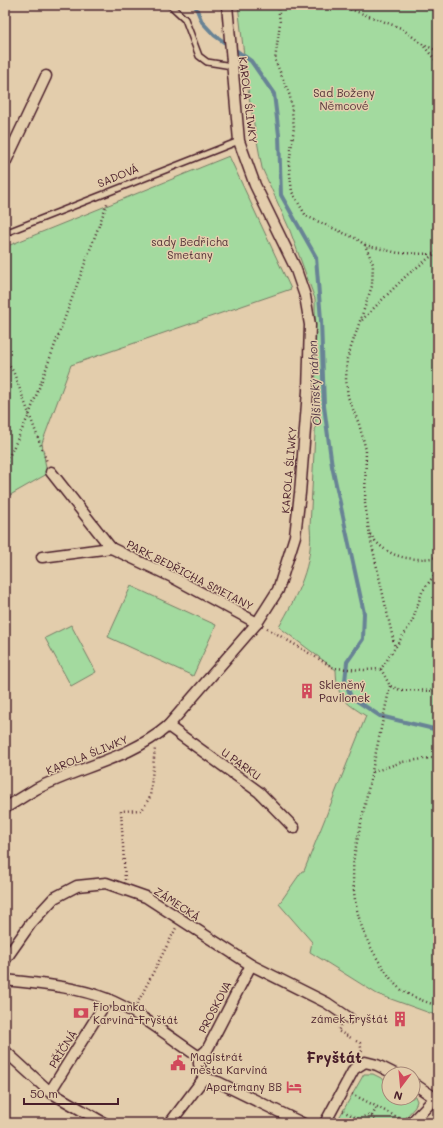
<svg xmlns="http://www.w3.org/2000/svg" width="443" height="1128" font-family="Mali,sans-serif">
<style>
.green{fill:#a3da9f;stroke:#767c65}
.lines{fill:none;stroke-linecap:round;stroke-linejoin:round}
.stream{stroke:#688395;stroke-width:4}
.lane-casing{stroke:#4a1f2b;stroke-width:8}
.street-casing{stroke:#4a1f2b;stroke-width:13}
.path{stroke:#4a1f2b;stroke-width:2.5;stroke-dasharray:1 3;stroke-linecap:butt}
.lane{stroke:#e3cdac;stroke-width:5}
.street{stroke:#e3cdac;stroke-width:10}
.labels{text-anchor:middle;stroke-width:3;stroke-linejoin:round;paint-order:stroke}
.park-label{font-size:11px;fill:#533237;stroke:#e3cdac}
.street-label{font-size:11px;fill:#4a1f2b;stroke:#e3cdac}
.poi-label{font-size:11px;fill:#4a1f2b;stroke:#e3cdac;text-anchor:start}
.water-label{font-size:12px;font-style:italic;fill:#523846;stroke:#e3cdac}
.district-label{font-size:15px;font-weight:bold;fill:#4a1f2b;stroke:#e3cdac}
</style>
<rect width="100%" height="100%" fill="#e3cdac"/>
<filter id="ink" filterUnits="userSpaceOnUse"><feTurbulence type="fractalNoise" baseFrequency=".025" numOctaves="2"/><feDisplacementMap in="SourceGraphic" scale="8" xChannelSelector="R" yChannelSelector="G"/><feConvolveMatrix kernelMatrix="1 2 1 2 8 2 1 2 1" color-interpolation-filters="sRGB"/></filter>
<g filter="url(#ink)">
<g class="green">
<path d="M238,5H438V1016L377,994L310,952L312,942L279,904L302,871H304L366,716C343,701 337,698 336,670L279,627C297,596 314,563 310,527L316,415L315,299L289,228L262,168L249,97Z"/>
<path d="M229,156L291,289L71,365L42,443L47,474L5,498V247Z"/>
<path d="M131,586L216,625L193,676L108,637Z"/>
<path d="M71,625L96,672L71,686L45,638Z"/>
<path d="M364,1074H373L389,1082V1098H413L414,1094L417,1101L415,1107L401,1123H336Z"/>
</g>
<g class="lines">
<path class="stream" d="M195,5L202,22L214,35L251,61L274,94L279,135L281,195L316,257L321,320L324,406L332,466L364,613L363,639L347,662L345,681L351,697L380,716L438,730"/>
<g class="lane-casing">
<g id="lane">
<path d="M170,5L185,19L199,56L207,62L232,66"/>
<path d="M5,233L239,141"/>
</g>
</g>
<g class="street-casing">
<g id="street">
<path d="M5,163L46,76"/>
<path d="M51,472L111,548L172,577L257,623"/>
<path d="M42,557L111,548"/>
<path d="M168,726L259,792L294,828"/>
<path d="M5,808C15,802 26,795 36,789C81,766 129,759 168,726L257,623L278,590L295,536L300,493L308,391L310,325L305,296L295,267L255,185L239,141L227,5"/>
<path d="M5,960L31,923L54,898L77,886L106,883L146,897L251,965L327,1003L349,1018"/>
<path d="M5,980C39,984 74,986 107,999C136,1010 172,1039 199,1057V1064L204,1078"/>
<path d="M5,1051L50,1092L104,1123"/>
<path d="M199,1057L207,1050L251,965"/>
<path d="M204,1078L218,1082L302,1123"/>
<path d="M413,1083L438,1100"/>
<path d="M50,1092L108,999"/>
<path d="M170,1123L204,1078"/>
<path d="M325,1123L354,1069L365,1062L377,1065L395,1074"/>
<path d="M411,1123L435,1098"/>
</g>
</g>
<g class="path">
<path d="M278,5L280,23L275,60L290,96L294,127L289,165L292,192L306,216L357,239L365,245L373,264L372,286L347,359L346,380L348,397L359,424L366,450L365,503L369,532L395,648"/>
<path d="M339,5L401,28L421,43L438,63"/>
<path d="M422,44L438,51"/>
<path d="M365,245L398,253L433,254"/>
<path d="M5,248L6,241"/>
<path d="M362,320L407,275L438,251"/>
<path d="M5,360L13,371L47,462"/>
<path d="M5,465L29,415L108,201"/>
<path d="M370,534C386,558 411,562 438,557"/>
<path d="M267,628L334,668L365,670L381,669L412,622L422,592L438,570"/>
<path d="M381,669L390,686L400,690L438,691"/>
<path d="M390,686L354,856C350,897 359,932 382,966C387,972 391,981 397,986C407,996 424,1001 438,1006"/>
<path d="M373,772L402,762L438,757"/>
<path d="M125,880L121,811L142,810L150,797L155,748"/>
<path d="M137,1004L176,928"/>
<path d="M341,1025L338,1031L353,1039"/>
<path d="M356,1041L360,1043L362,1052"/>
<path d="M352,1094L401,1119"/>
<path d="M343,1111L360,1120"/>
<path d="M372,1116L377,1107"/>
<path d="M359,1123L362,1118L367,1115L373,1117L376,1123"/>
</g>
<use href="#lane" class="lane"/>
<use href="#street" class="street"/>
</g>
</g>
<defs>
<g id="building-bare" transform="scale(1.2)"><path d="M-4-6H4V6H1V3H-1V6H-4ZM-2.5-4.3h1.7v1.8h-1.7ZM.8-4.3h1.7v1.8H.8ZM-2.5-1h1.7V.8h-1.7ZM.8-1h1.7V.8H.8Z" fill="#d1495b" stroke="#e3cdac" stroke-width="2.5" paint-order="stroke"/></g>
<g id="bank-bare" transform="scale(1.2)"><path d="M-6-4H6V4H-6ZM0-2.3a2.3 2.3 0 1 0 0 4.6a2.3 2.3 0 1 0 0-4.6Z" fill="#d1495b" stroke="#e3cdac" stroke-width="2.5" paint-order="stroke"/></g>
<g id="civic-bare" transform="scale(1.2)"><path d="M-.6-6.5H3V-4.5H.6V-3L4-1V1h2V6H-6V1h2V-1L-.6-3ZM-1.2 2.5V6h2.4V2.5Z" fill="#d1495b" stroke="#e3cdac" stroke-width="2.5" paint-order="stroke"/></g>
<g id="hotel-bare" transform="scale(1.2)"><path d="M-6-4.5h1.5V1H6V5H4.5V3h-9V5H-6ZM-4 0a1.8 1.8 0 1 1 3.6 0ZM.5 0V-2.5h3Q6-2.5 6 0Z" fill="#d1495b" stroke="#e3cdac" stroke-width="2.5" paint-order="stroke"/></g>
</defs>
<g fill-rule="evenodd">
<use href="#building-bare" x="307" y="691"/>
<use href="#bank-bare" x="81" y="1013"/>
<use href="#building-bare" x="400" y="1019"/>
<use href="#civic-bare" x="178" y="1063"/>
<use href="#hotel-bare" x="294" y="1087"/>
</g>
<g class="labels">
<g class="park-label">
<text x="344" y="97">Sad Boženy<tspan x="344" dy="13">Němcové</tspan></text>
<text x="190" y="246">sady Bedřicha<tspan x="190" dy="13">Smetany</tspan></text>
</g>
<g class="street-label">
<text transform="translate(248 100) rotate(83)" y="4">KAROLA ŚLIWKY</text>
<text transform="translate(118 176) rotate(-22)" y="4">SADOVÁ</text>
<text transform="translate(289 470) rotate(-85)" y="4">KAROLA ŚLIWKY</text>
<text transform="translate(190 575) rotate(27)" y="4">PARK BEDŘICHA SMETANY</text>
<text transform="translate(87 755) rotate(-22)" y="4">KAROLA ŚLIWKY</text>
<text transform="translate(241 764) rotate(36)" y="4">U PARKU</text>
<text transform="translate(177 904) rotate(33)" y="4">ZÁMECKÁ</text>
<text transform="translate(215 1007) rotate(-62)" y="4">PROSKOVA</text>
<text transform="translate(63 1049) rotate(-58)" y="4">PŘÍČNÁ</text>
</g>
<g class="poi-label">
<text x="319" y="689">Skleněný<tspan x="319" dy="13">Pavilonek</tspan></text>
<text x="93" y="1011">Fio banka<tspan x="93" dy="13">Karviná-Fryštát</tspan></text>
<text x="388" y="1023" text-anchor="end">zámek Fryštát</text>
<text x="190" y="1061">Magistrát<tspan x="190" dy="13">města Karviná</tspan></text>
<text x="282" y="1091" text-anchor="end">Apartmany BB</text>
</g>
<g class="water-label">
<text transform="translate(315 383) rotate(-93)" y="4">Olšinský náhon</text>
</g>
<g class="district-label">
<text x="334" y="1063">Fryštát</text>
</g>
</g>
<rect width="443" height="1128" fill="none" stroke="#e3cdac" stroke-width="20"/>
<rect x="10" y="10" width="423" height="1108" fill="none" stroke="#4a1f2b" stroke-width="1.5" filter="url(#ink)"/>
<g transform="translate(401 1086) rotate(196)"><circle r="19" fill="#e3cdac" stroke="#a68778"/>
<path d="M0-3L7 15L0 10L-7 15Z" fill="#d1495b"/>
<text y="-6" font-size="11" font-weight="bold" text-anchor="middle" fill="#4a1f2b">N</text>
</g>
<path d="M24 1098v6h94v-6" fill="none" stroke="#4a1f2b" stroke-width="2"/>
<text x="30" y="1098" font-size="12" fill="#4a1f2b" stroke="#e3cdac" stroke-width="3" paint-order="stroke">50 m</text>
</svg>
